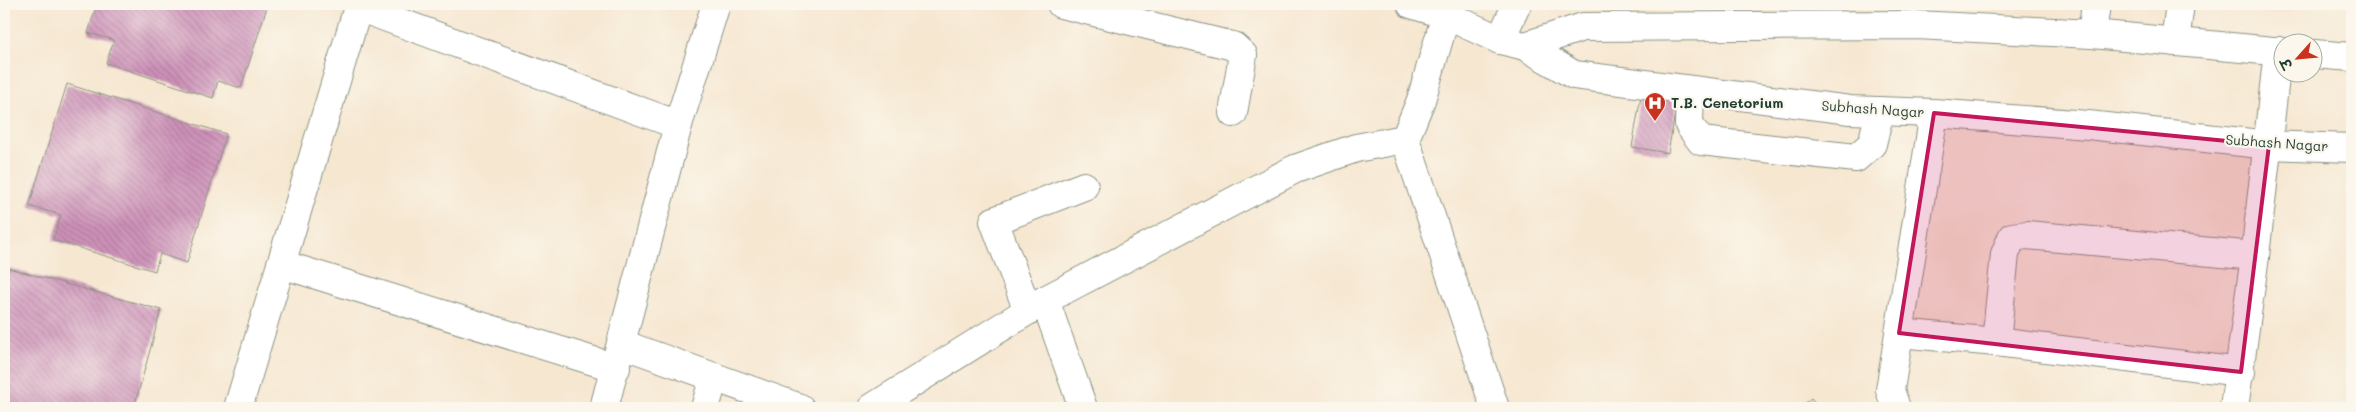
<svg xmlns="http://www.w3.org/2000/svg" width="2356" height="412" font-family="Mali,'Playpen Sans Deva',sans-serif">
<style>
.building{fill:url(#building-back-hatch)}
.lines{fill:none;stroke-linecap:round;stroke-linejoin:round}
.minor-casing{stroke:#8a9282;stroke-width:30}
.minor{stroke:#fff;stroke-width:28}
.marked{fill:#c2185b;fill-opacity:0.2;stroke:#c2185b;stroke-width:4;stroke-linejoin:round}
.labels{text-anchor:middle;stroke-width:4.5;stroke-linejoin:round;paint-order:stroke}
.poi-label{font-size:14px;font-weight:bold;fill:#1f3d34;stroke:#fbf7ec;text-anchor:start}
.street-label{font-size:14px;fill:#1f3d34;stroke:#fbf7ec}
</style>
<defs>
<pattern id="building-back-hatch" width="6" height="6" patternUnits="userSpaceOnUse" patternTransform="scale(1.25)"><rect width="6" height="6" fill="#ce91b9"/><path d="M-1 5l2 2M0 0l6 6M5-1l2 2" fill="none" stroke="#a77897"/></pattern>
</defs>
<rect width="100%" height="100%" fill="#fbf7ec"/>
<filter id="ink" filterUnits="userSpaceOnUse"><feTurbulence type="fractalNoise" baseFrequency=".02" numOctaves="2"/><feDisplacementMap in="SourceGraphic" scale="10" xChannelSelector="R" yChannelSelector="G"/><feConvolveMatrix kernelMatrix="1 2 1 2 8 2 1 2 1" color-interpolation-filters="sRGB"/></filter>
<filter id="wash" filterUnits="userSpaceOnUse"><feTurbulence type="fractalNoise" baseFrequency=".0096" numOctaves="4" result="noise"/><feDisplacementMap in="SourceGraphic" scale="20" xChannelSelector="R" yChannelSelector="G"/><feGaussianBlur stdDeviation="1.12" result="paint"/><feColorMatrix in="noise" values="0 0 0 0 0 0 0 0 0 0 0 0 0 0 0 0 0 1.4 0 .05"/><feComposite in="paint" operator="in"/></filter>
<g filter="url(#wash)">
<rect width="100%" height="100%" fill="#f6e7d1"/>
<g id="blocks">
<g class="building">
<path d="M97,4H268L241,88L218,81L213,98L106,63L114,40L88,33Z"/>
<path d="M67,84L226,134L187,263L160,254L155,271L53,240L61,215L29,206Z"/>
<path d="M1641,96L1677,102L1668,153L1632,147Z"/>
<path d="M8,268L161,310L134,408H4V285Z"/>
<path d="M1811,398L1820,408H1800Z"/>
</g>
</g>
</g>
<g filter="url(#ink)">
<use href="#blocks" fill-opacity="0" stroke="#8a9282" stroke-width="1"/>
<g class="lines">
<g class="minor-casing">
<g id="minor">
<path d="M1061,4L1233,46L1243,55L1233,113"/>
<path d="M1411,4L1446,15L1500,40L1525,46L1574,75L1850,110L1934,113L2088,125L2269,145L2352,148"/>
<path d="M358,7L678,125L604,408"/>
<path d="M1446,15L1421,100L1405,139L1495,408"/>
<path d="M2092,34L2096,4"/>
<path d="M1500,40L1517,4"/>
<path d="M2175,42L2180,4"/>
<path d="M1525,46L1583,27L1916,25L2092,34L2284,52"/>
<path d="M2314,54L2352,57"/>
<path d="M1690,90L1689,125L1701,141L1856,158L1872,144L1880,111"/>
<path d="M678,125L716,4"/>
<path d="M281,264L616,368"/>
<path d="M1045,300L1083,408"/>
<path d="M1028,311L994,221L1084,186"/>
<path d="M1899,333L1996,342L2241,372"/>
<path d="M1996,342L2005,254L2012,237L2027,235L2255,256"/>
<path d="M622,344L800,408"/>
<path d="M238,408L359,4"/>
<path d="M705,408L714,377"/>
<path d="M872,408L1045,300L1295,169L1356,148L1405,139"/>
<path d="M1896,408L1890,390L1934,113"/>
<path d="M2234,408L2255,256L2278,51"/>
</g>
</g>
<use href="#minor" class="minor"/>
</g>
</g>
<path class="marked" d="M1934,113L2269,145L2241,372L1899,333Z"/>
<defs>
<g id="hospital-pin" transform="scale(1.125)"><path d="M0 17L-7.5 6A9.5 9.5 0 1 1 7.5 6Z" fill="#c8321e" stroke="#fbf7ec"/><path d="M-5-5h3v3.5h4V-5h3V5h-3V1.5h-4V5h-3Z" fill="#fff"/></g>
</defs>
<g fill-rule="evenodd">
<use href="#hospital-pin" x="1655" y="103"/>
</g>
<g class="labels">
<g class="poi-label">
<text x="1671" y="108">T.B. Cenetorium</text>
</g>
<g class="street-label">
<text transform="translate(1873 109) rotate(4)" y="5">Subhash Nagar</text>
<text transform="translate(2277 143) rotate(4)" y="5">Subhash Nagar</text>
</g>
</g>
<rect width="2356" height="412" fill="none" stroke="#fbf7ec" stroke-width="20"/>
<g transform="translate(2298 58) rotate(243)"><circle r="24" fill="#fbf7ec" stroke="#a3ada2"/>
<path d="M0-4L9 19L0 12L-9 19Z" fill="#c8321e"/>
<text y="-8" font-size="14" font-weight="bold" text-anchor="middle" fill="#1f3d34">उ</text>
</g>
</svg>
